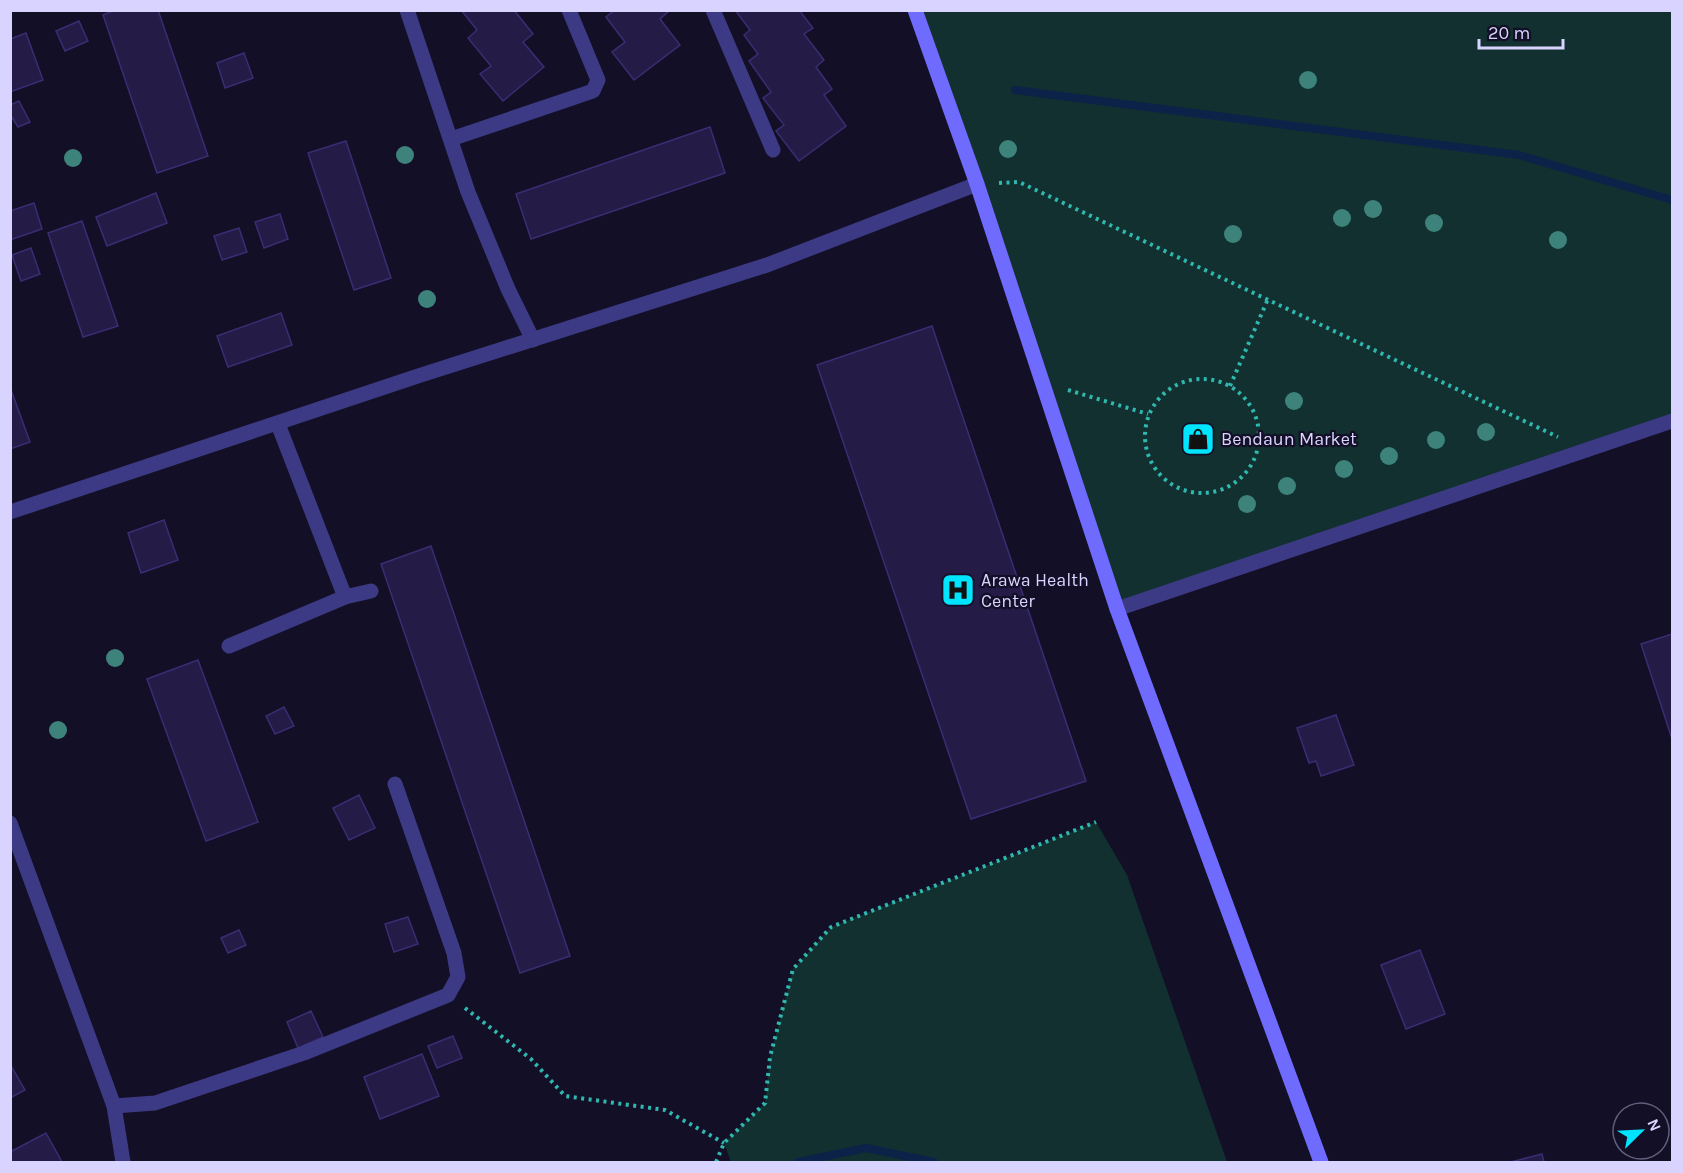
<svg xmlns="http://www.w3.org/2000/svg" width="1683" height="1173" font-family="Karla,sans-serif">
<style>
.green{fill:#12302f}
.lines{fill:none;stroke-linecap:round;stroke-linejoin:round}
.stream{stroke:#0c2248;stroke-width:8}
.building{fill:#241b47;stroke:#3b2d73;stroke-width:1.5}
.path{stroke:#2fb8b0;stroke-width:4;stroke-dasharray:3 4.5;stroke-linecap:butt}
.lane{stroke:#3d3a85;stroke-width:15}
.street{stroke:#3d3a85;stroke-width:15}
.secondary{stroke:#6f6bff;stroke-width:15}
.tree{fill:#3d827b}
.labels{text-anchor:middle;stroke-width:4.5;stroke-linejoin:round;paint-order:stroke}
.poi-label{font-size:18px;fill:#d9d4ff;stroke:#130f26;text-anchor:start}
</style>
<rect width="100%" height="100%" fill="#130f26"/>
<g class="green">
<path d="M915,11H1672V421L1117,609Z"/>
<path d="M1096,822L1127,875L1227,1162H731L724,1143L765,1103L770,1057L793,969L831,927Z"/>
</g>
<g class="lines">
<g class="stream">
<path d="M1015,90L1519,155L1672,200"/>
<path d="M798,1162L866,1148L934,1162"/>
</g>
</g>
<g class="building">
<path d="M115,10H158L208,156L157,173L103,15Z"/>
<path d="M461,10H514L533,34L523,42L544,67L503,101L480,74L491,66L468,38L477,30Z"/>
<path d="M611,10H670L660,19L680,45L634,80L612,52L625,42L606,17L612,12Z"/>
<path d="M735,10H799L813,28L804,34L824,60L816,67L832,89L824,95L846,126L799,161L776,131L784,125L763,98L771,92L749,61L758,54L744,35L750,30Z"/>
<path d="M79,21L88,41L65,51L56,31Z"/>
<path d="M26,33L43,80L10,92V39Z"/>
<path d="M244,53L253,78L225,88L217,63Z"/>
<path d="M19,101L30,122L18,127L10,114V105Z"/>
<path d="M710,127L725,173L531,239L516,194Z"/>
<path d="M346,141L391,278L354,290L308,153Z"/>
<path d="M156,193L167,223L107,246L96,217Z"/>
<path d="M34,203L42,229L10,240V211Z"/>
<path d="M280,214L288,239L264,248L255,222Z"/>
<path d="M82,221L118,326L83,337L48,233Z"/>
<path d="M239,228L247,252L222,260L214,236Z"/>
<path d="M31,248L40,274L21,281L12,255Z"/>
<path d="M281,313L292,345L228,367L217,336Z"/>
<path d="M932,326L1086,781L971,819L817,365Z"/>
<path d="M10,387L30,442L10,449Z"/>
<path d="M164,520L178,560L141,573L128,533Z"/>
<path d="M431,546L570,956L520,973L381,564Z"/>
<path d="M1672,634V739L1641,644Z"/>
<path d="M198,660L258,822L206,841L147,679Z"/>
<path d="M284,707L294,726L275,734L266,716Z"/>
<path d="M1336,715L1354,765L1321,776L1316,761L1309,763L1297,728Z"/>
<path d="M359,795L375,828L349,840L333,808Z"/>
<path d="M408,917L418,944L394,952L385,924Z"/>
<path d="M239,930L246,945L228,953L221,938Z"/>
<path d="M1420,950L1445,1014L1406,1029L1381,965Z"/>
<path d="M311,1011L323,1037L298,1048L287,1022Z"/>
<path d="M453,1036L462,1058L437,1068L428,1046Z"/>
<path d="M422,1054L439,1096L380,1119L364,1077Z"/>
<path d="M10,1064L25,1090L10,1098Z"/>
<path d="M46,1133L62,1162H10V1152Z"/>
<path d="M1542,1154L1544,1162H1511Z"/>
</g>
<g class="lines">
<g class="path">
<path d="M999,183L1019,182L1558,437"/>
<circle cx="1202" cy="436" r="57"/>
<path d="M1230,386L1268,299"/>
<path d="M1068,390L1148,414"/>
<path d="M465,1008L531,1059L565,1096L665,1110L724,1143"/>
<path d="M716,1162L724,1143L765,1103L770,1057L793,969L831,927L1096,822"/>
</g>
<g class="lane">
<path d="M407,10L468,192L508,289L533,340"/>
<path d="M713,10L773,150"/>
<path d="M451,139L593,91L598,80L569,10"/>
<path d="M278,424L345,597"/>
<path d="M229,646L345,597L371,591"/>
<path d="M114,1106L155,1103L304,1053L448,995L458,977L454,953L395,784"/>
</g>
<g class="street">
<path d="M10,512L421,375L767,265L977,184"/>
<path d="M1117,609L1672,421"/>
<path d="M10,823L114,1106L123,1162"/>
</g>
<path class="secondary" d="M915,10L977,184L1117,609L1321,1162"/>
</g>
<g class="tree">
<circle cx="1308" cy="80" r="9"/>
<circle cx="1008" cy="149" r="9"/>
<circle cx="405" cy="155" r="9"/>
<circle cx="73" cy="158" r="9"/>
<circle cx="1373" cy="209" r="9"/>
<circle cx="1342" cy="218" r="9"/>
<circle cx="1434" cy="223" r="9"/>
<circle cx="1233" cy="234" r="9"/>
<circle cx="1558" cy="240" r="9"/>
<circle cx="427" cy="299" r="9"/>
<circle cx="1294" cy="401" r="9"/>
<circle cx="1486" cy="432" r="9"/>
<circle cx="1436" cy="440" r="9"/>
<circle cx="1389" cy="456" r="9"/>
<circle cx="1344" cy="469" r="9"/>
<circle cx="1287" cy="486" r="9"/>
<circle cx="1247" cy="504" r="9"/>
<circle cx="115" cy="658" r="9"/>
<circle cx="58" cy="730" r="9"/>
</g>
<defs>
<g id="shop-square" transform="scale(1.725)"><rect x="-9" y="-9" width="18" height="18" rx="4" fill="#00e5ff" stroke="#130f26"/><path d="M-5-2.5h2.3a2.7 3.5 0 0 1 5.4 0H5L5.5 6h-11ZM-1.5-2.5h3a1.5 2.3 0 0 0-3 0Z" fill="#111"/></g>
<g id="hospital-square" transform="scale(1.725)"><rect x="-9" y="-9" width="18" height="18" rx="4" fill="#00e5ff" stroke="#130f26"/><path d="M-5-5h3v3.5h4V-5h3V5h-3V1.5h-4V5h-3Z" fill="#111"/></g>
</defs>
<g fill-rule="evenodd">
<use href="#shop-square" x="1198" y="439"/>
<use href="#hospital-square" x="958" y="590"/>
</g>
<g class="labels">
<g class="poi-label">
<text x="1221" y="445">Bendaun Market</text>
<text x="981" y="586">Arawa Health<tspan x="981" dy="21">Center</tspan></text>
</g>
</g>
<rect width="1683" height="1173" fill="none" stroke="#d9d4ff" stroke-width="24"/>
<g transform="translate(1641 1131) rotate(66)"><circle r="28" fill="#130f26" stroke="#625e7d" stroke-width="1.5"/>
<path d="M0-4.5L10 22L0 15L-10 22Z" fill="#00e5ff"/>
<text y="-9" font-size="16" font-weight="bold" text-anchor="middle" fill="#d9d4ff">N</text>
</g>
<path d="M1479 39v9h84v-9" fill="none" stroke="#d9d4ff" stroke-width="3"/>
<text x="1488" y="39" font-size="18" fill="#d9d4ff" stroke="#130f26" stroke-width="4.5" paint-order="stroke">20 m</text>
</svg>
